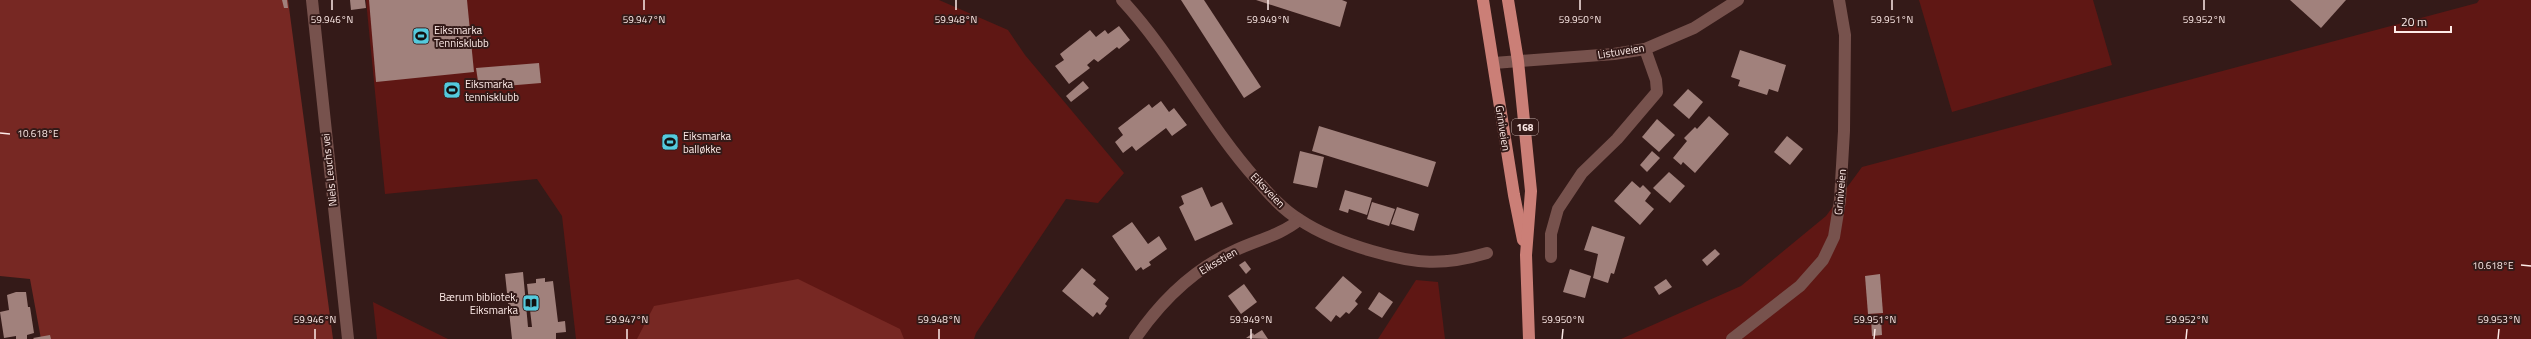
<svg xmlns="http://www.w3.org/2000/svg" width="2531" height="339" font-family="'Titillium Web',sans-serif">
<style>
.green{fill:#5f1714}
.forest{fill:#772823}
.building{fill:#a1817c}
.lines{fill:none;stroke-linecap:round;stroke-linejoin:round}
.minor{stroke:#77524d;stroke-width:12}
.major{stroke:#cb7f77;stroke-width:12}
.ticks{fill:none;stroke:#fdeae7;stroke-width:1.5}
.labels{text-anchor:middle;stroke-width:4;stroke-linejoin:round;paint-order:stroke}
.shield{fill:#341a18;stroke:#c1aca9;stroke-width:1}
.shield-label{font-size:10px;font-weight:bold;fill:#fdeae7}
.poi-label{font-size:11px;fill:#fdeae7;stroke:#341a18;text-anchor:start}
.street-label{font-size:11px;fill:#fdeae7;stroke:#341a18}
.ticks-label{font-size:10px;text-anchor:middle;fill:#fdeae7;stroke:#341a18;stroke-width:4;stroke-linejoin:round;paint-order:stroke}
</style>
<rect width="100%" height="100%" fill="#341a18"/>
<g class="green">
<path d="M366,0H939L1008,30L1025,55L1124,173L1098,203L1066,199L976,333L974,339H576L562,216L537,179L385,194Z"/>
<path d="M1919,0H2093L2112,65L1952,112Z"/>
<path d="M2479,0H2531V339H1621L1741,286L1826,216L1862,167L2477,3Z"/>
<path d="M1416,280L1438,282L1445,339H1378Z"/>
<path d="M373,302L448,339H377Z"/>
</g>
<g class="forest">
<path d="M0,0H288L333,339H41L30,279L0,276Z"/>
<path d="M798,279L900,329L904,339H637L654,306Z"/>
</g>
<g class="building">
<path d="M282,0H287L288,8H284Z"/>
<path d="M350,0H365L366,8L351,10Z"/>
<path d="M369,0H467L474,72L376,82Z"/>
<path d="M1181,0H1204L1261,87L1244,98Z"/>
<path d="M1256,0H1342L1347,2L1340,27Z"/>
<path d="M2290,0H2346L2321,28Z"/>
<path d="M1119,26L1130,40L1119,49L1117,47L1098,62L1094,59L1087,65L1090,68L1069,84L1055,66L1064,60L1060,54L1090,30L1096,37L1105,30L1108,34Z"/>
<path d="M1740,50L1786,65L1778,92L1769,89L1767,95L1738,86L1740,80L1731,77Z"/>
<path d="M539,63L541,83L479,88L476,68Z"/>
<path d="M1083,81L1089,88L1071,102L1066,96Z"/>
<path d="M1688,89L1703,102L1689,119L1673,105Z"/>
<path d="M1161,101L1169,112L1174,108L1187,125L1172,136L1166,128L1136,151L1132,146L1123,153L1115,142L1123,135L1118,128L1149,104L1152,108Z"/>
<path d="M1709,116L1729,134L1695,173L1683,162L1681,165L1673,158L1687,141L1684,138L1695,127L1697,129Z"/>
<path d="M1657,119L1675,135L1659,152L1642,137Z"/>
<path d="M1319,126L1436,162L1428,187L1312,151Z"/>
<path d="M1787,136L1803,149L1790,165L1774,152Z"/>
<path d="M1300,151L1324,157L1317,188L1293,183Z"/>
<path d="M1652,151L1660,158L1647,172L1640,165Z"/>
<path d="M1669,172L1685,186L1670,203L1653,188Z"/>
<path d="M1632,181L1640,188L1643,185L1651,193L1645,201L1654,209L1640,225L1614,201Z"/>
<path d="M1202,187L1211,207L1222,202L1233,224L1195,241L1179,207L1184,204L1181,196Z"/>
<path d="M1345,190L1372,198L1367,215L1349,209L1348,213L1339,210Z"/>
<path d="M1372,202L1395,209L1389,226L1367,219Z"/>
<path d="M1397,207L1419,214L1414,231L1391,224Z"/>
<path d="M1132,222L1148,244L1159,236L1167,249L1149,262L1151,265L1143,270L1141,267L1136,271L1112,236Z"/>
<path d="M1592,226L1625,237L1614,274L1611,273L1608,283L1593,278L1598,254L1584,250Z"/>
<path d="M1715,249L1720,254L1707,266L1702,260Z"/>
<path d="M1245,261L1251,269L1246,274L1239,265Z"/>
<path d="M1082,268L1096,280L1093,284L1109,298L1105,304L1107,306L1100,315L1097,312L1093,317L1062,291Z"/>
<path d="M1570,269L1591,276L1585,298L1563,292Z"/>
<path d="M523,272L528,327H532L527,284L536,283V279L545,278V282L553,281L558,322L565,321L566,332L556,333V339H512L505,274Z"/>
<path d="M1880,274L1883,313L1868,314L1865,276Z"/>
<path d="M1343,276L1362,292L1355,301L1358,304L1349,314L1346,312L1340,318L1336,315L1331,322L1315,308Z"/>
<path d="M1666,279L1672,287L1659,295L1654,287Z"/>
<path d="M1244,284L1257,302L1241,314L1228,296Z"/>
<path d="M16,292H26L28,307H30L34,333L27,335V339H16V336L4,338L0,312L9,310L7,295Z"/>
<path d="M1379,292L1393,302L1382,318L1368,309Z"/>
<path d="M1881,318L1882,335L1872,336L1871,319Z"/>
<path d="M1262,330L1268,339L1246,338L1253,333L1254,335Z"/>
<path d="M50,335L51,339H34L33,338Z"/>
</g>
<g class="lines">
<g class="minor">
<path d="M312,0L348,339"/>
<path d="M1122,0C1173,55 1206,123 1256,179C1269,194 1283,210 1300,220C1321,234 1348,244 1372,251C1416,264 1443,266 1487,253"/>
<path d="M1494,63L1614,54L1645,49L1694,28L1738,0"/>
<path d="M1551,257V234L1558,209L1582,173L1617,139L1657,92L1656,80L1645,49"/>
<path d="M1135,339C1161,301 1193,269 1236,250C1257,240 1281,235 1299,220"/>
<path d="M1732,339L1800,286L1823,260L1834,237L1840,200L1844,131L1845,35L1839,0"/>
</g>
<g class="major">
<path d="M1483,0L1514,195L1523,240"/>
<path d="M1508,0L1518,61L1531,191L1526,255L1529,339"/>
</g>
</g>
<path class="ticks" d="M332,10V0M644,10V0M956,10V0M1268,10V0M1580,10V0M1892,10V0M2204,10V0M0,133L10,134M2521,265L2531,266M315,339V329M627,339V329M939,339V329M1251,339V329M1562,339L1563,329M1874,339L1875,329M2186,339L2187,329M2498,339L2499,329"/>
<defs>
<g id="stadium-square" transform="scale(0.9)"><rect x="-9" y="-9" width="18" height="18" rx="4" fill="#54cadd" stroke="#341a18"/><path d="M0-5a6.5 5 0 1 0 0 10a6.5 5 0 1 0 0-10ZM-3.5-1.8h7v3.6h-7Z" fill="#111"/></g>
<g id="library-square" transform="scale(0.9)"><rect x="-9" y="-9" width="18" height="18" rx="4" fill="#54cadd" stroke="#341a18"/><path d="M-6-4Q-3-5.5-.7-3.5V5Q-3 3-6 4ZM6-4Q3-5.5 .7-3.5V5Q3 3 6 4Z" fill="#111"/></g>
</defs>
<g fill-rule="evenodd">
<use href="#stadium-square" x="421" y="36"/>
<use href="#stadium-square" x="452" y="90"/>
<use href="#stadium-square" x="670" y="142"/>
<use href="#library-square" x="531" y="303"/>
</g>
<g class="labels">
<rect class="shield" x="1512" y="119" width="26" height="16" rx="3"/>
<g class="shield-label">
<text x="1525" y="131">168</text>
</g>
<g class="poi-label">
<text x="434" y="34">Eiksmarka<tspan x="434" dy="13">Tennisklubb</tspan></text>
<text x="465" y="88">Eiksmarka<tspan x="465" dy="13">tennisklubb</tspan></text>
<text x="683" y="140">Eiksmarka<tspan x="683" dy="13">balløkke</tspan></text>
<text x="518" y="301" text-anchor="end">Bærum bibliotek,<tspan x="518" dy="13">Eiksmarka</tspan></text>
</g>
<g class="street-label">
<text transform="translate(1621 51) rotate(-9)" y="4">Listuveien</text>
<text transform="translate(1503 128) rotate(81)" y="4">Griniveien</text>
<text transform="translate(329 170) rotate(-96)" y="4">Niels Leuchs vei</text>
<text transform="translate(1268 190) rotate(46)" y="4">Eiksveien</text>
<text transform="translate(1840 192) rotate(-85)" y="4">Griniveien</text>
<text transform="translate(1218 261) rotate(-30)" y="4">Eiksstien</text>
</g>
</g>
<g class="ticks-label">
<text x="332" y="23">59.946°N</text>
<text x="644" y="23">59.947°N</text>
<text x="956" y="23">59.948°N</text>
<text x="1268" y="23">59.949°N</text>
<text x="1580" y="23">59.950°N</text>
<text x="1892" y="23">59.951°N</text>
<text x="2204" y="23">59.952°N</text>
<text x="38" y="137">10.618°E</text>
<text x="2493" y="269">10.618°E</text>
<text x="315" y="323">59.946°N</text>
<text x="627" y="323">59.947°N</text>
<text x="939" y="323">59.948°N</text>
<text x="1251" y="323">59.949°N</text>
<text x="1563" y="323">59.950°N</text>
<text x="1875" y="323">59.951°N</text>
<text x="2187" y="323">59.952°N</text>
<text x="2499" y="323">59.953°N</text>
</g>
<path d="M2395 26v6h56v-6" fill="none" stroke="#fdeae7" stroke-width="2"/>
<text x="2401" y="26" font-size="12" fill="#fdeae7" stroke="#341a18" stroke-width="3" paint-order="stroke">20 m</text>
</svg>
